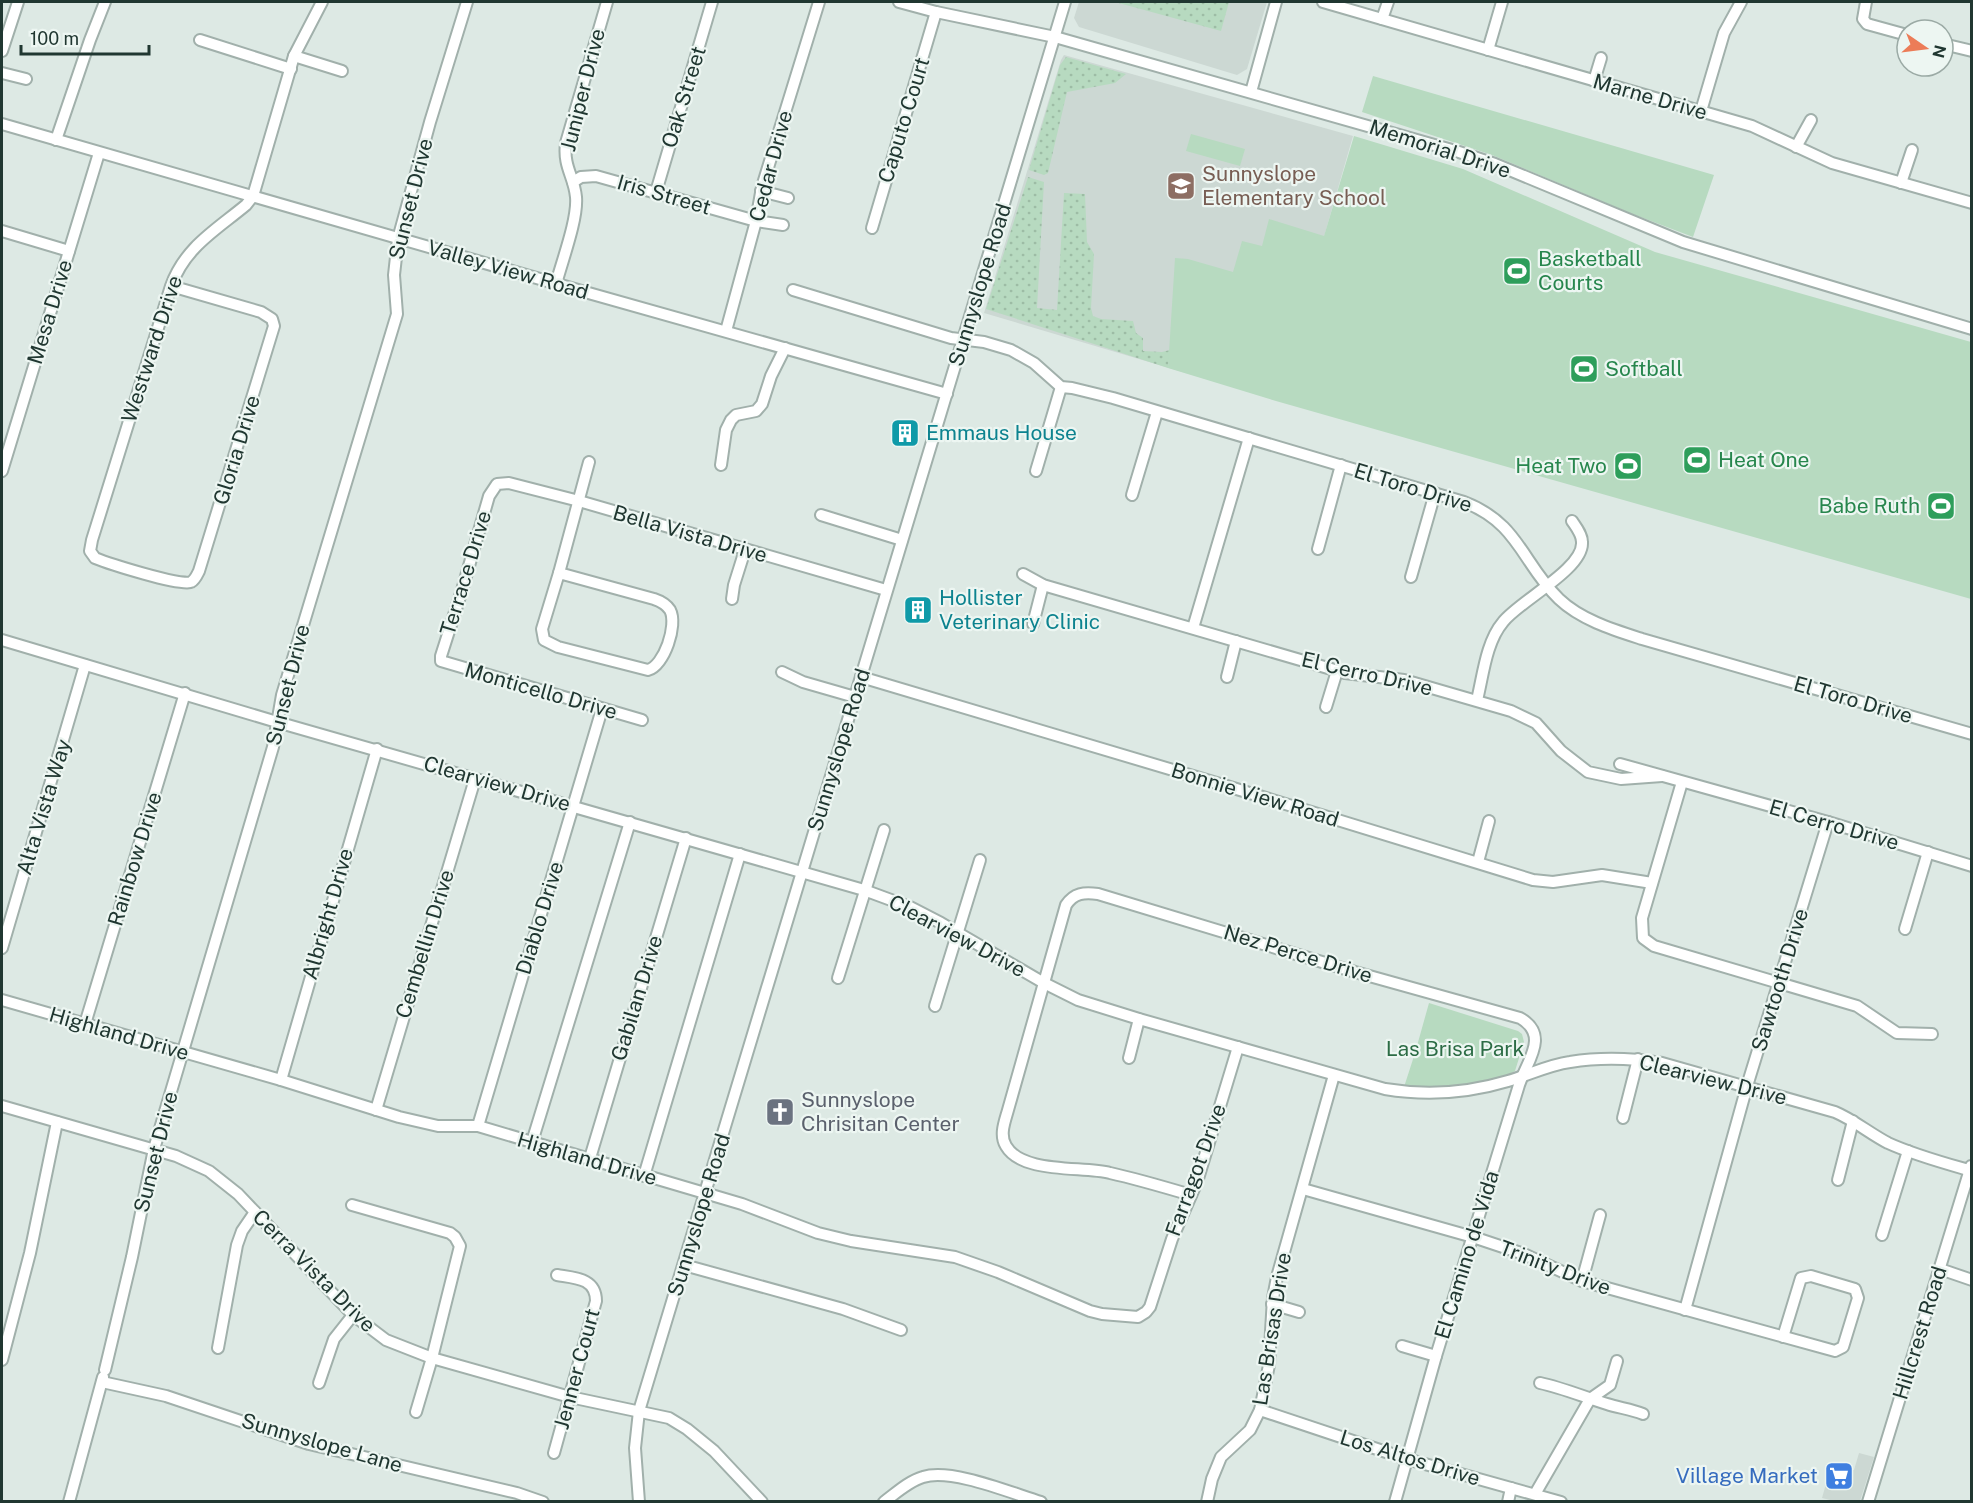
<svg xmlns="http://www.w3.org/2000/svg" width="1973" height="1503" font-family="'Public Sans',sans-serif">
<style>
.built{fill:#ccd8d3}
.grass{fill:url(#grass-dots)}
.green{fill:#b7dac0}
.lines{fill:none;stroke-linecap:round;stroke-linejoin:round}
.minor-casing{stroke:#a1b0ab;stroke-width:14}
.minor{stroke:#fff;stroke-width:10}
.labels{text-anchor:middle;stroke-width:4.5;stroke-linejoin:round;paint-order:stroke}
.street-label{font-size:21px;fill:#203731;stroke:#edf6f2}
.education-label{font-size:21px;fill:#785e54;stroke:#edf6f2;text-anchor:start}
.leisure-label{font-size:21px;fill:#27864d;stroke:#edf6f2;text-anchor:start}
.culture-label{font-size:21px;fill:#0d838f;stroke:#edf6f2;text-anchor:start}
.park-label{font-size:21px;fill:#2c6c45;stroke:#edf6f2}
.worship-label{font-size:21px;fill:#5b616d;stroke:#edf6f2;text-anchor:start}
.shop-label{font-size:21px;fill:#366cbe;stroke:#edf6f2;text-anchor:end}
</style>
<defs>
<pattern id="grass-dots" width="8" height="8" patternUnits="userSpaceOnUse" patternTransform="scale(1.5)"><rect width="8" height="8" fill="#b7dac0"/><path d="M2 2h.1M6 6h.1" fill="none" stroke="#9dbca5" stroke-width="1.8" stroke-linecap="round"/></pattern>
</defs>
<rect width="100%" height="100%" fill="#dde9e4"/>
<g class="built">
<path d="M1079,2H1267L1247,69L1237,75L1079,27L1074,18Z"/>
<path d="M1064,55L1353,136L1277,400L984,313L1061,60Z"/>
<path d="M1859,1453L1874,1457L1860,1501H1834L1822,1498L1832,1463L1854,1470Z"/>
</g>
<g class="grass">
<path d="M1115,2H1229L1221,31Z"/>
<path d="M1066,57L1126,74L1115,83L1067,92L1048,173L1044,175L1029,170L1060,65Z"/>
<path d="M1028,177L1044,182L1037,308L1057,310L1064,193L1085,194L1087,242L1094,254L1091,308L1093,316L1101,319L1133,321L1136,333L1143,338V351L1162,352L1170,350L1168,368L986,309Z"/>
</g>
<g class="green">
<path d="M1373,76L1714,175L1693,237L1630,213L1492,155L1362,112Z"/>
<path d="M1191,134L1245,149L1240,166L1186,151Z"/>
<path d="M1354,136L1463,169L1655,252L1971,342V599L1276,401L1168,368L1175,258L1188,259L1233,272L1242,241L1262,246L1269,219L1324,236Z"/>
<path d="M1429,1003L1518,1031L1522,1034L1524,1042L1515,1071C1494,1084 1452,1090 1427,1090C1419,1090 1411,1088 1404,1087L1415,1053Z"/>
</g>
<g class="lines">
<g class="minor-casing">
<g id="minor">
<path d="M899,2L936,12L1055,37L1459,152L1495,164L1683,242L1972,329"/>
<path d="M1323,2L1752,126L1832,163L1972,203"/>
<path d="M1866,2L1863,19L1867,24L1907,35"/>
<path d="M1382,19L1388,2"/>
<path d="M200,40L291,69"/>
<path d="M1943,44L1972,51"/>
<path d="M1488,50L1502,2"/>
<path d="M2,51L18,2"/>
<path d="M294,56L342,71"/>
<path d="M2,73L26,79"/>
<path d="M1594,81L1601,58"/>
<path d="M1251,92L1276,2"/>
<path d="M1701,111L1724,33L1741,2"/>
<path d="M2,124L592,294L947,394"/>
<path d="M56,140L90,40L105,2"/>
<path d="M1796,147L1811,120"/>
<path d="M573,182L581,177L596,176L756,221L783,225"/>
<path d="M1901,183L1912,150"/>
<path d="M761,191L788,198"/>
<path d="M656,192L712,2"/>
<path d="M872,228L936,12"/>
<path d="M2,231L69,251"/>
<path d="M556,284C562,261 578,219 576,197C574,176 563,167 566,143L607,2"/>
<path d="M171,286L261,312L272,319L274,326L199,571C197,575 195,580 191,582C182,587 107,563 95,558L90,551L92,540L171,286C185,247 216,230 246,205L253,196L294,56L322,2"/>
<path d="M793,290L951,338L984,342L1011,350L1034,363L1061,387L1072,388L1113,398L1464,502C1519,523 1522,563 1559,599C1581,620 1614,630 1642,639L1972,734"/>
<path d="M726,331L756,221L762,187L819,2"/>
<path d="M721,465L726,430L731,420L736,415L756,411L762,404L771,376L785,348"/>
<path d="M2,471L99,153"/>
<path d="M1036,471L1061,387"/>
<path d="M1132,495L1157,412"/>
<path d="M821,515L902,540"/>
<path d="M1318,549L1341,465"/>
<path d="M559,573L654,599C660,601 666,604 670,610C678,625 664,666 648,670L558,647L544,640L542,629Z"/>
<path d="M559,573L589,462"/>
<path d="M1023,574L1043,585L1345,673L1404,680L1511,711L1536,723L1561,751L1588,772L1621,779L1662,776"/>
<path d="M1411,577L1435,493"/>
<path d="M732,599L734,585L745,550"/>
<path d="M1033,624L1043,585"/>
<path d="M1193,628L1249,438"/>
<path d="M2,640L277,722L864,890L910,907L941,923L1044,983L1078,1000L1139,1019L1385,1089C1427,1096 1468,1093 1508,1081C1529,1075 1548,1065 1570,1062C1601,1057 1631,1058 1662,1063L1835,1112C1854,1120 1869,1133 1888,1143C1914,1155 1944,1163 1972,1171"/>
<path d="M782,672L803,682L855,697"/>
<path d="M861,677L1230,787L1533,880L1553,882L1602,875L1652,883"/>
<path d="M1227,677L1236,641"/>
<path d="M1477,700C1483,676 1486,642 1503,622C1519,601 1584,569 1582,542C1582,534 1576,527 1572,521"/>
<path d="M1326,707L1337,671"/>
<path d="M642,720L441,661V656L463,587L489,496L497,484L509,483L579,501L886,590"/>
<path d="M1620,764L1828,822L1972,866"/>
<path d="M1682,782L1642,918L1643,938L1654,946L1857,1006L1897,1033L1932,1034"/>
<path d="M1478,862L1489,821"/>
<path d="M1905,929L1928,852"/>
<path d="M2,948L85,665"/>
<path d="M838,978L884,830"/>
<path d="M2,1000L281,1080L399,1117L438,1126H478L742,1204L818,1233L851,1241L955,1257L998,1272L1090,1311L1102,1314L1138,1317L1146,1312L1150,1307L1172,1239L1197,1182L1238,1047"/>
<path d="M935,1006L980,860"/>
<path d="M85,1024L185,693"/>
<path d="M1129,1058L1139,1019"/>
<path d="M281,1080L377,749"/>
<path d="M2,1106L176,1156L209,1171L238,1194L353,1315L386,1340L432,1358L570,1397L669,1418L687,1429L714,1451L762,1502"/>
<path d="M376,1110L475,779"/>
<path d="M1623,1118L1638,1059"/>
<path d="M478,1126L602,709"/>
<path d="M532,1142L630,822"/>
<path d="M590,1158L686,838"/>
<path d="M644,1176L740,854"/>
<path d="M1838,1180L1853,1121"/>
<path d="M1303,1189L1473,1237L1524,1254L1582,1281L1835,1351L1843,1347L1858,1298L1855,1289L1811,1276L1801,1278L1783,1337"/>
<path d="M1191,1195C1164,1187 1137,1179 1110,1173C1083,1166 1022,1174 1006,1146C999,1135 1005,1121 1008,1110L1066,905C1074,893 1084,892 1098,894L1355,972L1520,1018C1550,1035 1527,1061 1519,1085L1436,1356L1395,1502"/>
<path d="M352,1205L450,1233L455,1237L460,1246L432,1358L416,1412"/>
<path d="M1882,1235L1908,1151"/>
<path d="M684,1265L843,1309L901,1330"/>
<path d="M1940,1269L1972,1280"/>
<path d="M1582,1281L1600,1215"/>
<path d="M1272,1304L1299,1312"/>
<path d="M1685,1310L1747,1086L1828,822"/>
<path d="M1402,1346L1436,1356"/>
<path d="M218,1348L237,1245L242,1231L255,1212"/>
<path d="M2,1360L30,1253L57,1122"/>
<path d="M105,1370L132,1257L154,1149L273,747L282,695L397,314L394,275L398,239L430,122L467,2"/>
<path d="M102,1382L166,1396L309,1444L517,1493L543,1502"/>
<path d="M319,1383L334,1339L353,1315"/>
<path d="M1540,1383C1563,1388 1584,1397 1607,1404C1619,1408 1631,1409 1643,1414"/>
<path d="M1260,1410L1407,1459L1561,1502"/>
<path d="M554,1453L596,1301C596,1278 575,1278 557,1275"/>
<path d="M1535,1494L1590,1399L1610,1385L1617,1361"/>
<path d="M69,1502L103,1377"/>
<path d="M639,1502L635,1448L639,1411L1065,2"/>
<path d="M884,1502C896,1493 909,1481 923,1477C952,1468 1011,1493 1041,1502"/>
<path d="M1207,1502L1212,1479L1221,1457L1250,1430L1260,1410L1269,1365L1273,1298L1277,1277L1334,1075"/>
<path d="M1508,1502L1511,1488"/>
<path d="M1868,1502L1971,1166"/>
</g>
</g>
<use href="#minor" class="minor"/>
</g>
<defs>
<g id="school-square" transform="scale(1.5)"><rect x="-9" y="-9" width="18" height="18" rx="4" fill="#8d6e63" stroke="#edf6f2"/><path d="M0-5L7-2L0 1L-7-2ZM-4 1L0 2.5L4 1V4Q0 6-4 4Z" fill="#fff"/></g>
<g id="stadium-square" transform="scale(1.5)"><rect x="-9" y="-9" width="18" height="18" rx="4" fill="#2e9e5b" stroke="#edf6f2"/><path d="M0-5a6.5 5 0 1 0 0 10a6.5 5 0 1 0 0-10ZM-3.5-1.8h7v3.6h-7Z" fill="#fff"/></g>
<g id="building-square" transform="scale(1.5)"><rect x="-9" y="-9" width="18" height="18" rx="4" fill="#0f9aa8" stroke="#edf6f2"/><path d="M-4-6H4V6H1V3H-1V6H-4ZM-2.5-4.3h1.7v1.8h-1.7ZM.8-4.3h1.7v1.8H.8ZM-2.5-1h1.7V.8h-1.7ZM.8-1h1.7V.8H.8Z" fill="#fff"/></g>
<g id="church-square" transform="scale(1.5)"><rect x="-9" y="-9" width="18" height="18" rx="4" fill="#6b7280" stroke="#edf6f2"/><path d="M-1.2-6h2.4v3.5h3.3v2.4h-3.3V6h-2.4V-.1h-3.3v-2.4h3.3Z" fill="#fff"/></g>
<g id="supermarket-square" transform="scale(1.5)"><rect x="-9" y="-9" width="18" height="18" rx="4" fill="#3f7fe0" stroke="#edf6f2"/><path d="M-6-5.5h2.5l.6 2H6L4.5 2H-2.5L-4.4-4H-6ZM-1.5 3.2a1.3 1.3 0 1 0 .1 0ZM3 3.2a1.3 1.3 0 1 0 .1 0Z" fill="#fff"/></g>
</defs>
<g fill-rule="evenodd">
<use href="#school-square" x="1181" y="186"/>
<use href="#stadium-square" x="1517" y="271"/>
<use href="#stadium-square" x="1584" y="369"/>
<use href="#building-square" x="905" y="433"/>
<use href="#stadium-square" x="1697" y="460"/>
<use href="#stadium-square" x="1628" y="466"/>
<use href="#stadium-square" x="1941" y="506"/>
<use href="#building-square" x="918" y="610"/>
<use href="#church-square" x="780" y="1112"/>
<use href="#supermarket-square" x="1839" y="1476"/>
</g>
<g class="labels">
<g class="street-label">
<text transform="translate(583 90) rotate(-76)" y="7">Juniper Drive</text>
<text transform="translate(684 97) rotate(-73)" y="7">Oak Street</text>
<text transform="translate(1650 97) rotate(16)" y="7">Marne Drive</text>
<text transform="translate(904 120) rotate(-73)" y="7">Caputo Court</text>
<text transform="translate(1440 149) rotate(18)" y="7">Memorial Drive</text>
<text transform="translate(771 166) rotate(-75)" y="7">Cedar Drive</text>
<text transform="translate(664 195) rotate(16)" y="7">Iris Street</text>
<text transform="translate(411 199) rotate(-76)" y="7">Sunset Drive</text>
<text transform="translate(508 270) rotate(16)" y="7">Valley View Road</text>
<text transform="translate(980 285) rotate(-73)" y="7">Sunnyslope Road</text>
<text transform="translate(50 312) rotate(-73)" y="7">Mesa Drive</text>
<text transform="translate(152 349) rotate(-72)" y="7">Westward Drive</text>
<text transform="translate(237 450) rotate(-73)" y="7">Gloria Drive</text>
<text transform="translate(1413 488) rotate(17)" y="7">El Toro Drive</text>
<text transform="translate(690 534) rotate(16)" y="7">Bella Vista Drive</text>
<text transform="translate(466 573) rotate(-73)" y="7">Terrace Drive</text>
<text transform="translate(1367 674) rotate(13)" y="7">El Cerro Drive</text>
<text transform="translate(288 685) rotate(-76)" y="7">Sunset Drive</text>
<text transform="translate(541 691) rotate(16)" y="7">Monticello Drive</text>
<text transform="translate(1853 700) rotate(16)" y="7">El Toro Drive</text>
<text transform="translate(839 750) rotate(-73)" y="7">Sunnyslope Road</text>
<text transform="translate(497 784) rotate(16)" y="7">Clearview Drive</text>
<text transform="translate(1255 795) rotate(17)" y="7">Bonnie View Road</text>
<text transform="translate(44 807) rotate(-73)" y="7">Alta Vista Way</text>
<text transform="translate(1834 825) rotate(16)" y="7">El Cerro Drive</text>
<text transform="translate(135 859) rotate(-73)" y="7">Rainbow Drive</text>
<text transform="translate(328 914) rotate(-74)" y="7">Albright Drive</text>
<text transform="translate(540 918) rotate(-73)" y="7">Diablo Drive</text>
<text transform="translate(957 936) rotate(28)" y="7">Clearview Drive</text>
<text transform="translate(425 944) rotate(-73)" y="7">Cembellin Drive</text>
<text transform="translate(1298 954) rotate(17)" y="7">Nez Perce Drive</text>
<text transform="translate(1780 980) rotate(-73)" y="7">Sawtooth Drive</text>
<text transform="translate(637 998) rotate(-73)" y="7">Gabilan Drive</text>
<text transform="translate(119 1034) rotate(16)" y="7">Highland Drive</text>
<text transform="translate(1713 1080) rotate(14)" y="7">Clearview Drive</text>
<text transform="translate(156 1152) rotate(-76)" y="7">Sunset Drive</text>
<text transform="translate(587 1159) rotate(16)" y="7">Highland Drive</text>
<text transform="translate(1196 1170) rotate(-70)" y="7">Farragot Drive</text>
<text transform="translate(699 1215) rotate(-73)" y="7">Sunnyslope Road</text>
<text transform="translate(1467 1255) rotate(-73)" y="7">El Camino de Vida</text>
<text transform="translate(1555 1268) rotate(21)" y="7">Trinity Drive</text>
<text transform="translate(314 1271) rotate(45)" y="7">Cerra Vista Drive</text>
<text transform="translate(1272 1329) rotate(-81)" y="7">Las Brisas Drive</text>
<text transform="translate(1920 1333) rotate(-73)" y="7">Hillcrest Road</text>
<text transform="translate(577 1369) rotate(-75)" y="7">Jenner Court</text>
<text transform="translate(322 1443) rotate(16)" y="7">Sunnyslope Lane</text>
<text transform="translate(1410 1458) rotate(17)" y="7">Los Altos Drive</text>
</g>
<g class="education-label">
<text x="1202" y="181">Sunnyslope<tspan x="1202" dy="24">Elementary School</tspan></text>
</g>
<g class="leisure-label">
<text x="1538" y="266">Basketball<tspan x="1538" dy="24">Courts</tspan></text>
<text x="1605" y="376">Softball</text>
<text x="1718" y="467">Heat One</text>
<text x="1607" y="473" text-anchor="end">Heat Two</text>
<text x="1920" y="513" text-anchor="end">Babe Ruth</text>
</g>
<g class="culture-label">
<text x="926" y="440">Emmaus House</text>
<text x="939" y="605">Hollister<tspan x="939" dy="24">Veterinary Clinic</tspan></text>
</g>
<g class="park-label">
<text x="1455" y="1056">Las Brisa Park</text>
</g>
<g class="worship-label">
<text x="801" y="1107">Sunnyslope<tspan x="801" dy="24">Chrisitan Center</tspan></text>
</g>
<g class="shop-label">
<text x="1818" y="1483">Village Market</text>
</g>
</g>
<rect width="1973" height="1503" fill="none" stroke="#203731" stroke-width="6"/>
<g transform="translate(1925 48) rotate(104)"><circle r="28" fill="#edf6f2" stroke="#9baaa5" stroke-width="1.5"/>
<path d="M0-4.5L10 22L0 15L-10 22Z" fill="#ec7c58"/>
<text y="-9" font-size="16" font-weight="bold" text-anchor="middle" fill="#203731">N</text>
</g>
<path d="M21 45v9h128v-9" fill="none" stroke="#203731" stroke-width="3"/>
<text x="30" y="45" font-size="18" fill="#203731" stroke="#edf6f2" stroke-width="4.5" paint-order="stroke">100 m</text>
</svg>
